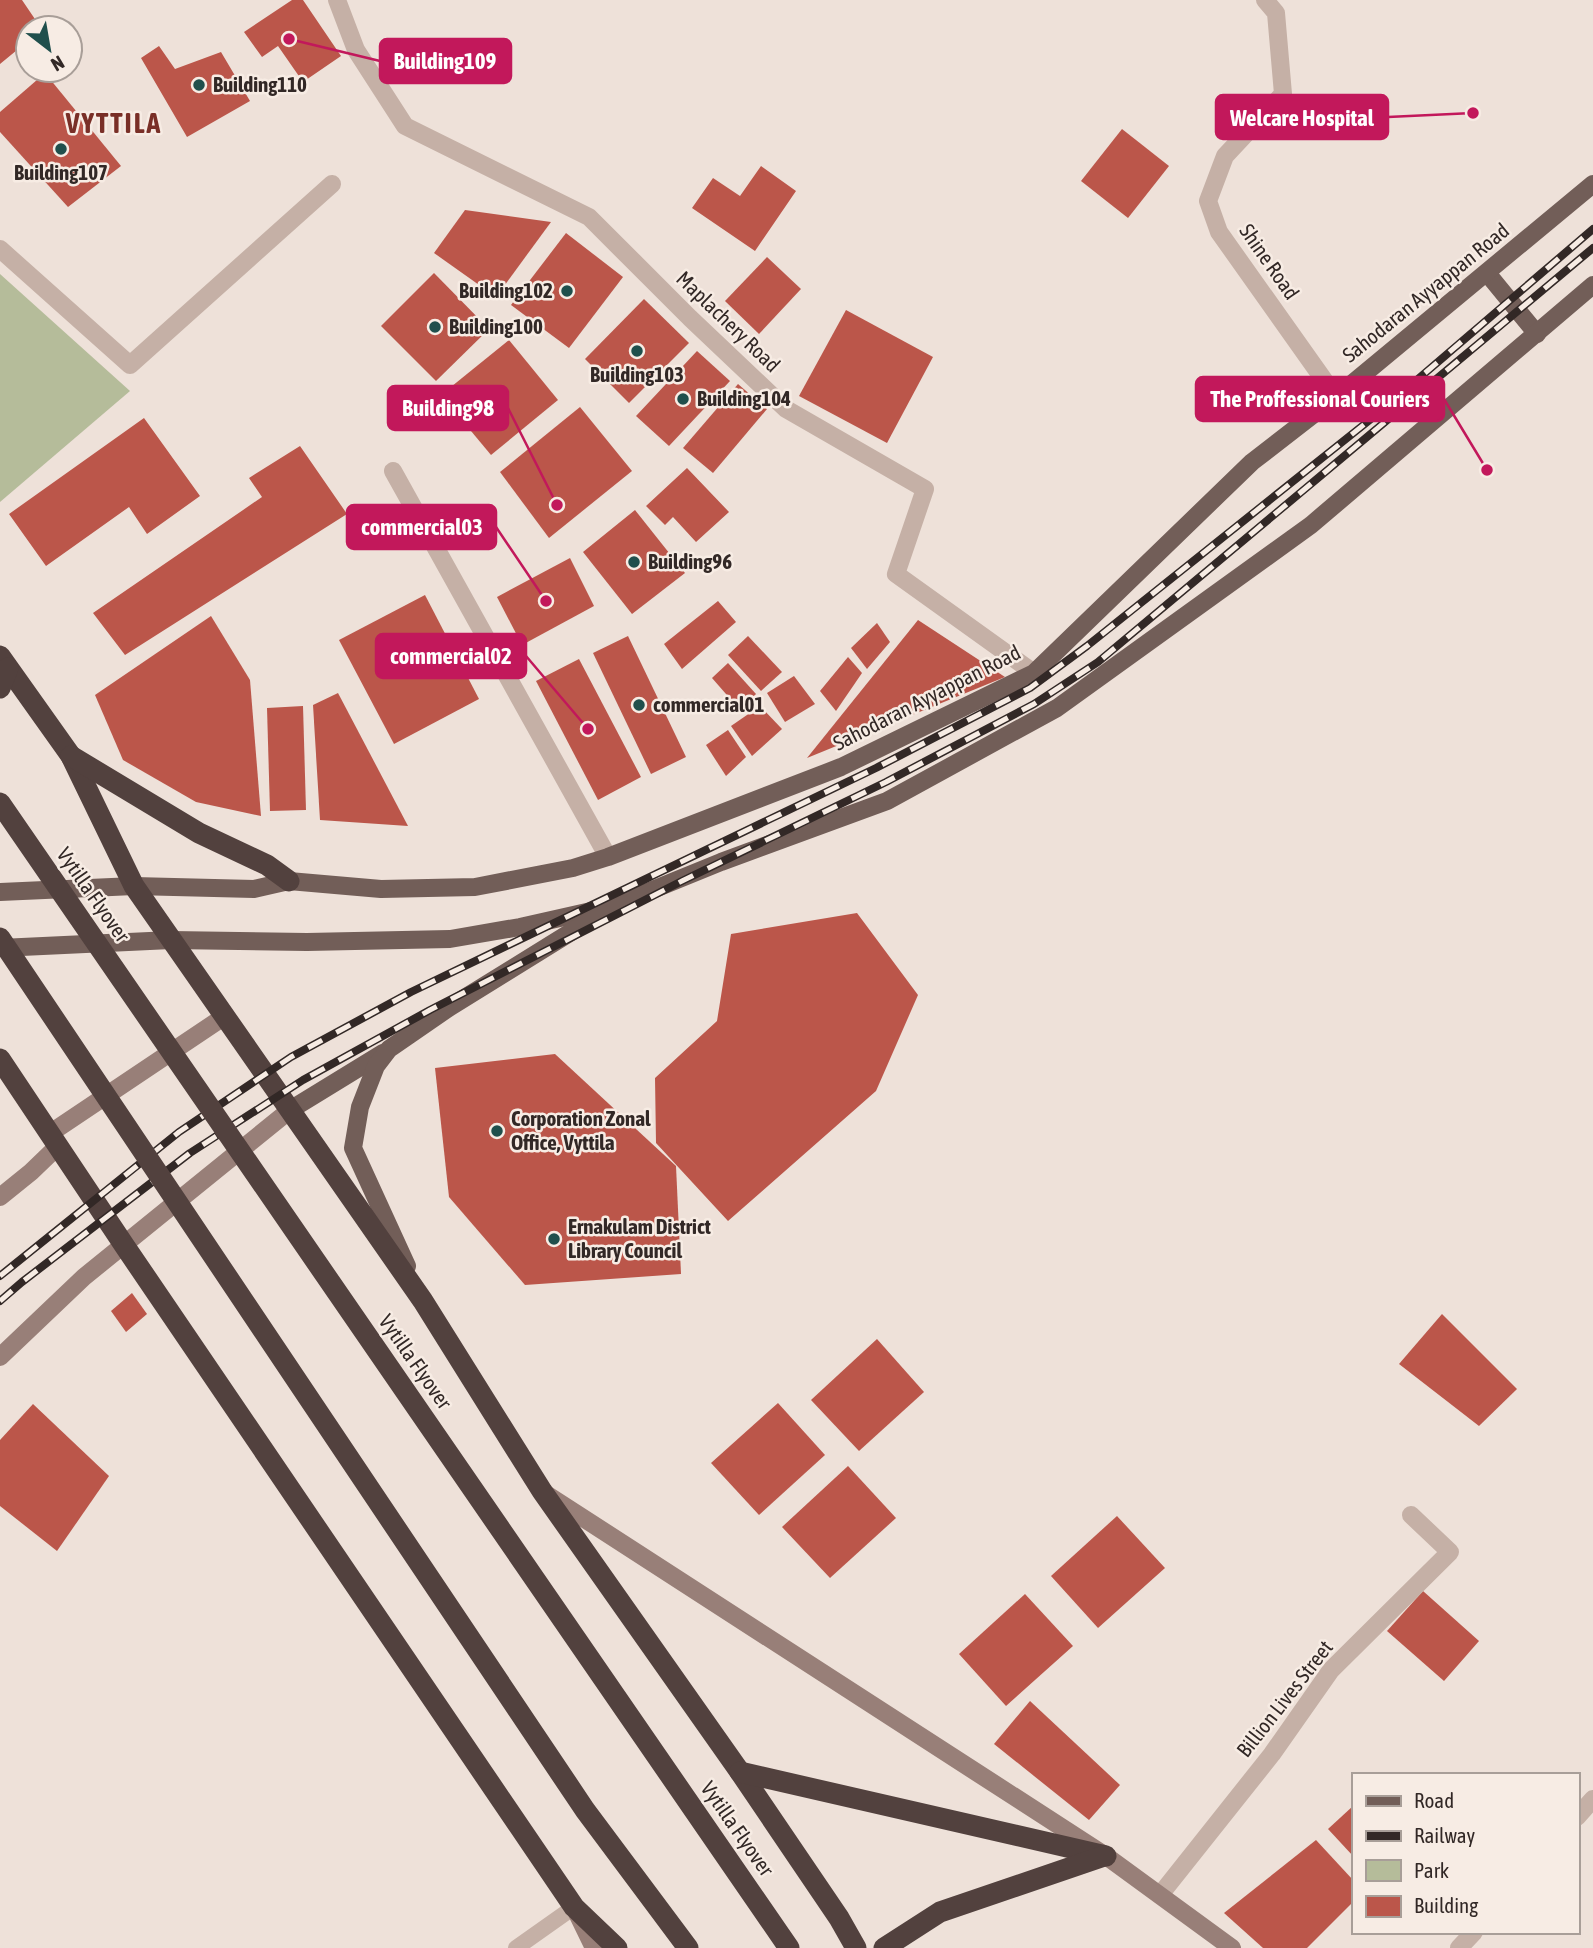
<svg xmlns="http://www.w3.org/2000/svg" width="1593" height="1948" font-family="'Asap Condensed',sans-serif">
<style>
.green{fill:#b5bc9a}
.building{fill:#bb564a}
.lines{fill:none;stroke-linecap:round;stroke-linejoin:round}
.lane{stroke:#c5b0a6;stroke-width:16}
.street{stroke:#c5b0a6;stroke-width:18}
.secondary{stroke:#987f78;stroke-width:18}
.primary{stroke:#725e58;stroke-width:18}
.highway{stroke:#52413e;stroke-width:21}
.rail-casing{stroke:#322826;stroke-width:8}
.rail{stroke:#f7ece4;stroke-width:5;stroke-dasharray:16;stroke-linecap:butt}
.highway-bridge{stroke:#52413e;stroke-width:21}
.poi-dot{fill:#204f4c;stroke:#f7ece4;stroke-width:2.5}
.labels{text-anchor:middle;stroke-width:5;stroke-linejoin:round;paint-order:stroke}
.poi-label{font-size:21px;font-weight:bold;fill:#322826;stroke:#f7ece4;text-anchor:start}
.street-label{font-size:21px;fill:#322826;stroke:#f7ece4}
.district-label{font-size:28px;font-weight:bold;letter-spacing:2px;fill:#792f27;stroke:#f7ece4}
.leader{fill:none;stroke:#c2185b;stroke-width:2.5}
.callout-dot{fill:#c2185b;stroke:#f7ece4;stroke-width:2.5}
.callout{fill:#c2185b;stroke:#c2185b;stroke-width:2.5}
.callout-label{font-size:23px;text-anchor:middle;font-weight:bold;fill:#fff}
</style>
<rect width="100%" height="100%" fill="#eee1d9"/>
<path class="green" d="M0,274L130,391L0,502Z"/>
<g class="building">
<path d="M0,0H22L41,28H28V41L0,64Z"/>
<path d="M292,0H303L341,56L303,82L278,46L262,57L244,32Z"/>
<path d="M159,46L175,69L221,52L250,101L187,137L141,58Z"/>
<path d="M45,73L121,166L68,207L0,132V112Z"/>
<path d="M1122,129L1169,166L1128,218L1081,181Z"/>
<path d="M761,166L796,191L755,251L692,208L713,178L740,196Z"/>
<path d="M465,210L551,222L496,297L434,253Z"/>
<path d="M566,233L623,277L569,348L511,305Z"/>
<path d="M767,257L801,289L759,334L725,301Z"/>
<path d="M434,273L489,329L436,381L381,326Z"/>
<path d="M644,299L689,343L629,403L585,359Z"/>
<path d="M846,310L933,357L887,443L799,396Z"/>
<path d="M509,340L558,400L491,455L441,395Z"/>
<path d="M697,351L730,381L669,446L636,416Z"/>
<path d="M738,384L767,409L713,473L683,448Z"/>
<path d="M580,407L632,471L549,538L500,472Z"/>
<path d="M144,418L200,496L147,534L129,507L46,566L9,514Z"/>
<path d="M300,446L347,514L125,655L93,613L262,497L249,478Z"/>
<path d="M687,468L729,512L696,542L673,517L665,525L646,506Z"/>
<path d="M635,510L685,573L632,614L583,552Z"/>
<path d="M570,558L594,606L522,645L497,597Z"/>
<path d="M425,595L479,699L394,744L339,640Z"/>
<path d="M718,601L736,622L682,669L664,644Z"/>
<path d="M211,616L250,680L261,816L196,802L123,760L95,695Z"/>
<path d="M918,620L1005,677L807,758Z"/>
<path d="M877,623L890,642L867,669L851,648Z"/>
<path d="M628,636L686,757L651,774L593,653Z"/>
<path d="M748,636L782,672L761,691L728,655Z"/>
<path d="M848,657L862,673L836,711L820,691Z"/>
<path d="M579,659L641,777L598,800L536,681Z"/>
<path d="M728,663L756,694L740,710L712,678Z"/>
<path d="M794,676L815,704L785,722L767,693Z"/>
<path d="M338,693L408,826L320,820L313,705Z"/>
<path d="M303,706L306,810L270,811L267,708Z"/>
<path d="M760,706L782,729L752,756L731,726Z"/>
<path d="M728,730L746,757L726,776L706,745Z"/>
<path d="M857,913L918,995L876,1091L728,1221L656,1143L655,1078L717,1021L731,934Z"/>
<path d="M555,1054L676,1166L681,1274L525,1285L449,1197L435,1068Z"/>
<path d="M132,1293L147,1314L126,1332L111,1311Z"/>
<path d="M1442,1314L1517,1389L1479,1426L1399,1364Z"/>
<path d="M877,1339L924,1392L859,1451L811,1400Z"/>
<path d="M778,1403L825,1455L759,1515L711,1463Z"/>
<path d="M33,1404L109,1476L57,1551L0,1506V1440Z"/>
<path d="M848,1466L896,1518L830,1578L782,1527Z"/>
<path d="M1117,1516L1165,1568L1098,1628L1051,1576Z"/>
<path d="M1423,1591L1479,1641L1444,1681L1387,1631Z"/>
<path d="M1025,1594L1073,1646L1006,1706L959,1654Z"/>
<path d="M1030,1701L1120,1785L1089,1820L994,1744Z"/>
<path d="M1353,1806V1856L1328,1829Z"/>
<path d="M1316,1840L1353,1880V1902L1307,1948H1263L1224,1913Z"/>
</g>
<g class="lines">
<path class="lane" d="M516,1948L574,1907"/>
<g class="street">
<path d="M337,0L356,50L405,126L589,217L690,318L786,409L925,489L896,574L1034,673"/>
<path d="M1265,0L1276,13L1283,94L1225,156L1208,201L1219,232L1336,397"/>
<path d="M0,249L130,365L332,184"/>
<path d="M393,471L608,857"/>
<path d="M1577,1817L1593,1799"/>
<path d="M1160,1895L1272,1754L1331,1670L1450,1552L1411,1515"/>
<path d="M1459,1948L1474,1932"/>
</g>
<g class="secondary">
<path d="M49,1134L225,1016"/>
<path d="M0,1197L31,1172L58,1146"/>
<path d="M0,1357L84,1277L290,1110"/>
<path d="M546,1494L1106,1856L1232,1948"/>
<path d="M577,1913L594,1948"/>
</g>
<g class="primary">
<path d="M1487,273L1537,334"/>
<path d="M0,892L134,886L254,889L289,881L381,889L475,887L573,868L608,857L841,767L1034,673L1252,462L1336,397L1593,184"/>
<path d="M0,948L171,940L307,942L450,939L520,927L600,909"/>
<path d="M290,1110L383,1053"/>
<path d="M407,1266L353,1148L360,1107L376,1066L389,1049L450,1007L613,906L721,862L887,801L1057,708L1311,525L1593,285"/>
</g>
<g class="highway">
<path d="M0,656L71,756L134,886L423,1301L542,1491L740,1772L839,1918L856,1948"/>
<path d="M0,688L8,668"/>
<path d="M71,756L199,833L267,865L289,881"/>
<path d="M0,1059L124,1245L574,1907L617,1948"/>
<path d="M740,1772L1106,1856"/>
<path d="M884,1948L940,1912L1104,1856"/>
</g>
<g class="rail-casing">
<g id="rail">
<path d="M0,1276L179,1132L291,1057L411,992L876,768L1030,688L1087,646L1376,415L1593,229"/>
<path d="M0,1301L22,1282L190,1153L303,1080L430,1010L682,881L886,782L1034,704L1098,662L1593,248"/>
</g>
</g>
<use href="#rail" class="rail"/>
<g class="highway-bridge">
<path d="M0,803L789,1948"/>
<path d="M0,938L585,1810L688,1948"/>
</g>
</g>
<g class="poi-dot">
<circle cx="199" cy="85" r="7"/>
<circle cx="61" cy="149" r="7"/>
<circle cx="567" cy="291" r="7"/>
<circle cx="435" cy="327" r="7"/>
<circle cx="637" cy="351" r="7"/>
<circle cx="683" cy="399" r="7"/>
<circle cx="634" cy="562" r="7"/>
<circle cx="639" cy="705" r="7"/>
<circle cx="497" cy="1131" r="7"/>
<circle cx="554" cy="1239" r="7"/>
</g>
<g class="labels">
<g class="poi-label">
<text x="213" y="92">Building110</text>
<text x="61" y="180" text-anchor="middle">Building107</text>
<text x="553" y="298" text-anchor="end">Building102</text>
<text x="449" y="334">Building100</text>
<text x="637" y="382" text-anchor="middle">Building103</text>
<text x="697" y="406">Building104</text>
<text x="648" y="569">Building96</text>
<text x="653" y="712">commercial01</text>
<text x="511" y="1126">Corporation Zonal<tspan x="511" dy="24">Office, Vyttila</tspan></text>
<text x="568" y="1234">Ernakulam District<tspan x="568" dy="24">Library Council</tspan></text>
</g>
<g class="street-label">
<text transform="translate(1269 262) rotate(55)" y="7">Shine Road</text>
<text transform="translate(1426 293) rotate(-39)" y="7">Sahodaran Ayyappan Road</text>
<text transform="translate(728 322) rotate(44)" y="7">Maplachery Road</text>
<text transform="translate(927 698) rotate(-27)" y="7">Sahodaran Ayyappan Road</text>
<text transform="translate(93 895) rotate(55)" y="7">Vytilla Flyover</text>
<text transform="translate(415 1362) rotate(55)" y="7">Vytilla Flyover</text>
<text transform="translate(1285 1699) rotate(-52)" y="7">Billion Lives Street</text>
<text transform="translate(737 1829) rotate(55)" y="7">Vytilla Flyover</text>
</g>
<g class="district-label">
<text x="114" y="133">VYTTILA</text>
</g>
</g>
<path class="leader" d="M289 39L380 61M1473 113L1388 117M1487 470L1444 399M557 505L508 408M546 601L496 527M588 729L526 656"/>
<g class="callout-dot">
<circle cx="289" cy="39" r="7"/>
<circle cx="1473" cy="113" r="7"/>
<circle cx="1487" cy="470" r="7"/>
<circle cx="557" cy="505" r="7"/>
<circle cx="546" cy="601" r="7"/>
<circle cx="588" cy="729" r="7"/>
</g>
<g class="callout">
<rect x="380" y="39" width="131" height="44" rx="7"/>
<rect x="1216" y="95" width="172" height="44" rx="7"/>
<rect x="1196" y="377" width="248" height="44" rx="7"/>
<rect x="388" y="386" width="120" height="44" rx="7"/>
<rect x="347" y="505" width="149" height="44" rx="7"/>
<rect x="376" y="634" width="150" height="44" rx="7"/>
</g>
<g class="callout-label">
<text x="445" y="69">Building109</text>
<text x="1302" y="126">Welcare Hospital</text>
<text x="1320" y="407">The Proffessional Couriers</text>
<text x="448" y="416">Building98</text>
<text x="422" y="535">commercial03</text>
<text x="451" y="664">commercial02</text>
</g>
<rect x="1352" y="1773" width="228" height="161" fill="#f7ece4" stroke="#a89e98" stroke-width="2"/>
<rect x="1366" y="1796" width="35" height="10" fill="#725e58" stroke="#a89e98" stroke-width="2"/>
<text x="1414" y="1808" font-size="21" fill="#322826">Road</text>
<rect x="1366" y="1831" width="35" height="10" fill="#322826" stroke="#a89e98" stroke-width="2"/>
<text x="1414" y="1843" font-size="21" fill="#322826">Railway</text>
<rect x="1366" y="1860" width="35" height="21" fill="#b5bc9a" stroke="#a89e98" stroke-width="2"/>
<text x="1414" y="1878" font-size="21" fill="#322826">Park</text>
<rect x="1366" y="1896" width="35" height="21" fill="#bb564a" stroke="#a89e98" stroke-width="2"/>
<text x="1414" y="1913" font-size="21" fill="#322826">Building</text>
<g transform="translate(49 49) rotate(149)"><circle r="33" fill="#f7ece4" stroke="#a89e98" stroke-width="2"/>
<path d="M0-5L12 26L0 18L-12 26Z" fill="#204f4c"/>
<text y="-10" font-size="19" font-weight="bold" text-anchor="middle" fill="#322826">N</text>
</g>
</svg>
